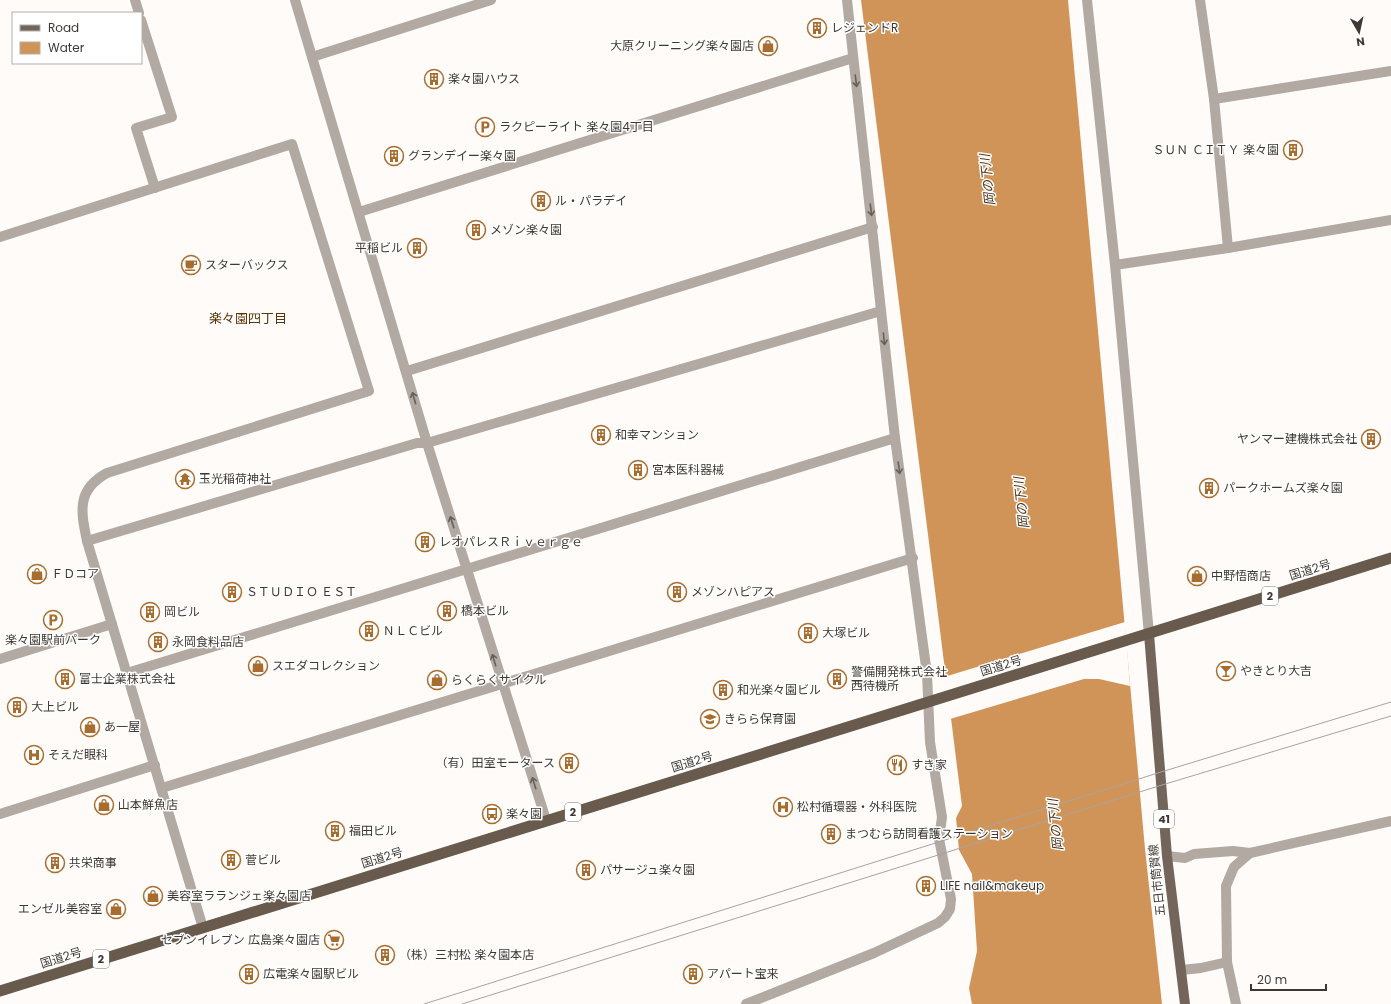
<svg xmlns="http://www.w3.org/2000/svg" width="1391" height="1004" font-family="Poppins,'Noto Sans JP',sans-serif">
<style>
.water{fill:#d19458}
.pier{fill:#fffbf8}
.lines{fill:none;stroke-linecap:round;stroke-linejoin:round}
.service{stroke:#b1a9a2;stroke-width:10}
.pedestrian{stroke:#b1a9a2;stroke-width:10}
.minor{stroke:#b1a9a2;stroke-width:10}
.primary{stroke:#736559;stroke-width:10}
.trunk{stroke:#685a4c;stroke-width:11}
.tram{stroke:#a8a39f;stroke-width:1}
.oneway{stroke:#676059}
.labels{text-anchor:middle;stroke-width:3;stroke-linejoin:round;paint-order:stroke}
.shield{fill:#fff;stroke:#797470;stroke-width:1}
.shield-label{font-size:11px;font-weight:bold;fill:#3f3832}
.poi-label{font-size:12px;fill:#3f3832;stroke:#fff;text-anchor:start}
.street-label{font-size:12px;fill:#3f3832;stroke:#fff}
.water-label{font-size:13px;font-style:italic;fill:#4d3319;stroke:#fff}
.neighbourhood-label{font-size:13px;fill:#5d3505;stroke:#fff}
</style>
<rect width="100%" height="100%" fill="#fffbf8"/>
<path class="water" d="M861,0H1068L1145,849L1162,1004H972L969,988L977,951L972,874L959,850L956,818L962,806Z"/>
<path class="pier" d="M1125,622L1130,686L1099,679H1084L950,719L944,677Z"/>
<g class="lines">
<g class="service">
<path d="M135,0L139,13"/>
<path d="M141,20L172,117L136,128L155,188"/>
<path d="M0,237L292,144L369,391L107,473C76,490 81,512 87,541"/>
</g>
<path class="pedestrian" d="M1167,856L1185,858L1194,854L1233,851"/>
<g class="minor">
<path d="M295,0L427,443L546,820"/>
<path d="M1087,0L1115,265L1149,634"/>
<path d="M1200,0L1214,99L1228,248"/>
<path d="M312,57L491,0"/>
<path d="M1214,99L1391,71"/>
<path d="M359,212L853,58"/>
<path d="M1115,265L1228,248L1391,220"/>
<path d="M407,371L873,227"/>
<path d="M0,659L112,624"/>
<path d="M127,673L895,438"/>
<path d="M162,788L913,558"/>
<path d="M0,814L155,765"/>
<path d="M1233,851L1250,853L1391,821"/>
<path d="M203,928L87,541L417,443H427L881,311"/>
<path d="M1181,970L1201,968L1227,962"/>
<path d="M746,1004L874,953L938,923L945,917L950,909L951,899L939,839L942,817L930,742L927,674L895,438L847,0"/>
<path d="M1236,1004L1227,962L1226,886L1234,867L1250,853"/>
</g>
<path class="primary" d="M1149,634L1167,856L1185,1004"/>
<path class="trunk" d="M0,991L1391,558"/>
<g class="tram">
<path d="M424,1004L1161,772L1391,702"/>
<path d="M462,1004L1162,785L1391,716"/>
</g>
</g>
<defs><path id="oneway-shaft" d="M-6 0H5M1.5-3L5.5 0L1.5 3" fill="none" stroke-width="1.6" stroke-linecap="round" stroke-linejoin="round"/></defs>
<g class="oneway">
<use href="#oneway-shaft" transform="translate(856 81) rotate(83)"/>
<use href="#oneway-shaft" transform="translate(871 210) rotate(83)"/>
<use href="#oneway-shaft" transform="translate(884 339) rotate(84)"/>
<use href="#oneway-shaft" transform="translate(414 398) rotate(-106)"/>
<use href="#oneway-shaft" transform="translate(899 468) rotate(82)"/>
<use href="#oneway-shaft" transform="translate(452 522) rotate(-108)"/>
<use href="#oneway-shaft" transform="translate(494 660) rotate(-107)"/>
<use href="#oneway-shaft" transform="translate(534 783) rotate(-108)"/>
</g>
<defs>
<g id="building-ring" transform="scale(1)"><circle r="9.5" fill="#fff" stroke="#a86d2e" stroke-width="1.5"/><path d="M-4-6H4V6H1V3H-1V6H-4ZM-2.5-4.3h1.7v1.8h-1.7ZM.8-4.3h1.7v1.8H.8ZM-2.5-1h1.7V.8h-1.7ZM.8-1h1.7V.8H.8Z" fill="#a86d2e"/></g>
<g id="shop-ring" transform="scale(1)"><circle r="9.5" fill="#fff" stroke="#a86d2e" stroke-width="1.5"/><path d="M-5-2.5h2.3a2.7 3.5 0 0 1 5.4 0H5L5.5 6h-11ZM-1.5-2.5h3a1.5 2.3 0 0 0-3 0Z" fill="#a86d2e"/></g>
<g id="parking-ring" transform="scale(1)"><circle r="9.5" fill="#fff" stroke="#a86d2e" stroke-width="1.5"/><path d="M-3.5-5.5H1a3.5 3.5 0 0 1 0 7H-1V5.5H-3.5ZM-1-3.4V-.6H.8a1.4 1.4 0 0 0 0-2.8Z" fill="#a86d2e"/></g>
<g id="cafe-ring" transform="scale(1)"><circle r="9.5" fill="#fff" stroke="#a86d2e" stroke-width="1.5"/><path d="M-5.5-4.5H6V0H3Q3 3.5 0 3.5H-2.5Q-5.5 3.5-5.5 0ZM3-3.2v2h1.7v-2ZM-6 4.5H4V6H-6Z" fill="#a86d2e"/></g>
<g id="temple-ring" transform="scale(1)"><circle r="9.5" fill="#fff" stroke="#a86d2e" stroke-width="1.5"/><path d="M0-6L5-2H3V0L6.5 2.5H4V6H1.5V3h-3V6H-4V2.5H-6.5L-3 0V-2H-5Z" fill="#a86d2e"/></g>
<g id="bar-ring" transform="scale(1)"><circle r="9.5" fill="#fff" stroke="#a86d2e" stroke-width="1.5"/><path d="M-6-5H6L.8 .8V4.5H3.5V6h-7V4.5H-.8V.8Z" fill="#a86d2e"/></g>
<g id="school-ring" transform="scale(1)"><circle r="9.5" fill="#fff" stroke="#a86d2e" stroke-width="1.5"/><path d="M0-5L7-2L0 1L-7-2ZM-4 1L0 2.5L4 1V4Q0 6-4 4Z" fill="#a86d2e"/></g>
<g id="hospital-ring" transform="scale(1)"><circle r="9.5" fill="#fff" stroke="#a86d2e" stroke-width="1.5"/><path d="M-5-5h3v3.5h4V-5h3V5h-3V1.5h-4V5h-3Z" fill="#a86d2e"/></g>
<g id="restaurant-ring" transform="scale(1)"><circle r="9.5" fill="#fff" stroke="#a86d2e" stroke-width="1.5"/><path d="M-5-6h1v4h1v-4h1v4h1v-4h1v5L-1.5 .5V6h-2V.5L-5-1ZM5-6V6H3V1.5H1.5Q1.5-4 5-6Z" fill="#a86d2e"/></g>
<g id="bus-ring" transform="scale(1)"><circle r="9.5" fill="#fff" stroke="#a86d2e" stroke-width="1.5"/><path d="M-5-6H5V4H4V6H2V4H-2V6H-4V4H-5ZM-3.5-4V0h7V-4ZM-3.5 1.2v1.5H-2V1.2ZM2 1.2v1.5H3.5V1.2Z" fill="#a86d2e"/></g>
<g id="supermarket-ring" transform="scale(1)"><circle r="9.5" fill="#fff" stroke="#a86d2e" stroke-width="1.5"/><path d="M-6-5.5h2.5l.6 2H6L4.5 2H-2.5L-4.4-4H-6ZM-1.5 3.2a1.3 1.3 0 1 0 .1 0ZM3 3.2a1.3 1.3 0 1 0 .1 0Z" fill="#a86d2e"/></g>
</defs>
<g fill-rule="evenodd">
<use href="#building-ring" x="817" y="28"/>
<use href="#shop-ring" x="768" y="46"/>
<use href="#building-ring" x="434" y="79"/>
<use href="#parking-ring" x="485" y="127"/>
<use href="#building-ring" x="1293" y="150"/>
<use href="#building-ring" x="394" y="156"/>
<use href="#building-ring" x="541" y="201"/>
<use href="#building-ring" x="476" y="230"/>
<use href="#building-ring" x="417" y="248"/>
<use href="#cafe-ring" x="191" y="265"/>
<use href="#building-ring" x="601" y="435"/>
<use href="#building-ring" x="1371" y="439"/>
<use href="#building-ring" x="638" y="470"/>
<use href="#temple-ring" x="185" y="479"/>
<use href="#building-ring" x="1209" y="488"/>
<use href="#building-ring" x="425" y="542"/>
<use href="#shop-ring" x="37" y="574"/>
<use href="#shop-ring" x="1197" y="576"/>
<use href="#building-ring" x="232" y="592"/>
<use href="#building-ring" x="677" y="592"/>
<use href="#building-ring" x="447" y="611"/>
<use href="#building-ring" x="150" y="612"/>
<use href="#parking-ring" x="53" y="620"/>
<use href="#building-ring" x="369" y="631"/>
<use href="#building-ring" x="808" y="633"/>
<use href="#building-ring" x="158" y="642"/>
<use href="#shop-ring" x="258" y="666"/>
<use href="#bar-ring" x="1226" y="671"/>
<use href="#building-ring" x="65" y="679"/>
<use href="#building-ring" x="837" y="679"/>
<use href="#shop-ring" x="437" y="680"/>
<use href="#building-ring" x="723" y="690"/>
<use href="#building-ring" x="17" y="707"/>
<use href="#school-ring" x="710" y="719"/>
<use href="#shop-ring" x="90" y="727"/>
<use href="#hospital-ring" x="34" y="755"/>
<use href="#building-ring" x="569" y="763"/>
<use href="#restaurant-ring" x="897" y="765"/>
<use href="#shop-ring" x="104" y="805"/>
<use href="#hospital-ring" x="783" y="807"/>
<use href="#bus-ring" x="492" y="814"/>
<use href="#building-ring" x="335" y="831"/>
<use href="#building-ring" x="831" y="834"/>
<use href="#building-ring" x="231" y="860"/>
<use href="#building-ring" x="55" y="863"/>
<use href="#building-ring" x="586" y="870"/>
<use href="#building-ring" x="926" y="886"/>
<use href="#shop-ring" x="153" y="896"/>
<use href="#shop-ring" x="116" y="909"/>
<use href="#supermarket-ring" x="334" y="940"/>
<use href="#building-ring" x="385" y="955"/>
<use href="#building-ring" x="249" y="974"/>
<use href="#building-ring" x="693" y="974"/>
</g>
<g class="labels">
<g class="shield">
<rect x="1262" y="587" width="16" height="18" rx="3"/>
<rect x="565" y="803" width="16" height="18" rx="3"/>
<rect x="1154" y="810" width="20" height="18" rx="3"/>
<rect x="93" y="950" width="16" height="18" rx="3"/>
</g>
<g class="shield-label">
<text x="1270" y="600">2</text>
<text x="573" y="816">2</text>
<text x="1164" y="823">41</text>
<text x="101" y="963">2</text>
</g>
<g class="poi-label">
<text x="831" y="32">レジェンドR</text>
<text x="754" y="50" text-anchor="end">大原クリーニング楽々園店</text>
<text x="448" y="83">楽々園ハウス</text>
<text x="499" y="131">ラクピーライト 楽々園4丁目</text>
<text x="1279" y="154" text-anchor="end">ＳＵＮ ＣＩＴＹ 楽々園</text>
<text x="408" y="160">グランデイー楽々園</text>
<text x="555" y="205">ル・パラデイ</text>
<text x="490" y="234">メゾン楽々園</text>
<text x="403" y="252" text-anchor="end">平稲ビル</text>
<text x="205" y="269">スターバックス</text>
<text x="615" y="439">和幸マンション</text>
<text x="1357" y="443" text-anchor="end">ヤンマー建機株式会社</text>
<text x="652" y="474">宮本医科器械</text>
<text x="199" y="483">玉光稲荷神社</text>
<text x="1223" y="492">パークホームズ楽々園</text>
<text x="439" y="546">レオパレスＲｉｖｅｒｇｅ</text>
<text x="51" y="578">ＦＤコア</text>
<text x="1211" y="580">中野悟商店</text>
<text x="246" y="596">ＳＴＵＤＩＯ ＥＳＴ</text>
<text x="691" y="596">メゾンハピアス</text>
<text x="461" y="615">橋本ビル</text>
<text x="164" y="616">岡ビル</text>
<text x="383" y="635">ＮＬＣビル</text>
<text x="822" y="637">大塚ビル</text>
<text x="53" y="644" text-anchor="middle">楽々園駅前パーク</text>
<text x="172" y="646">永岡食料品店</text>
<text x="272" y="670">スエダコレクション</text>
<text x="1240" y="675">やきとり大吉</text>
<text x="851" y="676">警備開発株式会社<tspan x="851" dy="14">西待機所</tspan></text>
<text x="79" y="683">富士企業株式会社</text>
<text x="451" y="684">らくらくサイクル</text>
<text x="737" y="694">和光楽々園ビル</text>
<text x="31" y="711">大上ビル</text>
<text x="724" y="723">きらら保育園</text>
<text x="104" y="731">あ一屋</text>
<text x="48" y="759">そえだ眼科</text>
<text x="555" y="767" text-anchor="end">（有）田室モータース</text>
<text x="911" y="769">すき家</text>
<text x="118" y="809">山本鮮魚店</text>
<text x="797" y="811">松村循環器・外科医院</text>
<text x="506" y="818">楽々園</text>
<text x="349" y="835">福田ビル</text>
<text x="845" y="838">まつむら訪問看護ステーション</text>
<text x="245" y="864">菅ビル</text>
<text x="69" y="867">共栄商事</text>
<text x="600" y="874">パサージュ楽々園</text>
<text x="940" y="890">LIFE nail&amp;makeup</text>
<text x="167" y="900">美容室ラランジェ楽々園店</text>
<text x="102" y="913" text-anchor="end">エンゼル美容室</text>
<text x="320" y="944" text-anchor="end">セブンイレブン 広島楽々園店</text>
<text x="399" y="959">（株）三村松 楽々園本店</text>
<text x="263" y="978">広電楽々園駅ビル</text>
<text x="707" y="978">アパート宝来</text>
</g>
<g class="street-label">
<text transform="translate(1310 570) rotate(-17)" y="4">国道2号</text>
<text transform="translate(1001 666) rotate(-17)" y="4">国道2号</text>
<text transform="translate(692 762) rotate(-17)" y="4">国道2号</text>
<text transform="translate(382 858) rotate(-17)" y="4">国道2号</text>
<text transform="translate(1157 880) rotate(-96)" y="4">五日市筒賀線</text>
<text transform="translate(61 958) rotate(-17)" y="4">国道2号</text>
</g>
<g class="water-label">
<text transform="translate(987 180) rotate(-96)" y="5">岡の下川</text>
<text transform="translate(1021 503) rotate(-96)" y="5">岡の下川</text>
<text transform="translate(1055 825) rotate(-96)" y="5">岡の下川</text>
</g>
<g class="neighbourhood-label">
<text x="248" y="323">楽々園四丁目</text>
</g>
</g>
<rect x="12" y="12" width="130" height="52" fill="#ffffff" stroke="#b2afad"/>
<rect x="20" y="25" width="20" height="6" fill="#736559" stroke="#b2afad"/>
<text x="48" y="32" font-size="12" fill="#3f3832">Road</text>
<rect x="20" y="42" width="20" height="12" fill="#d19458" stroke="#b2afad"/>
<text x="48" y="52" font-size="12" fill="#3f3832">Water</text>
<g transform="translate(1359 32) rotate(171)" stroke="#ffffff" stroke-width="3" paint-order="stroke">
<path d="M0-3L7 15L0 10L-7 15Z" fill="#3f3832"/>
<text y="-6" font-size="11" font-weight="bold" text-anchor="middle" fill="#3f3832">N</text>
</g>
<path d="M1251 984v6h75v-6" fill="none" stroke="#3f3832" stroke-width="2"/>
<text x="1257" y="984" font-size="12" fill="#3f3832" stroke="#ffffff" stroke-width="3" paint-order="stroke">20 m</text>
</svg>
